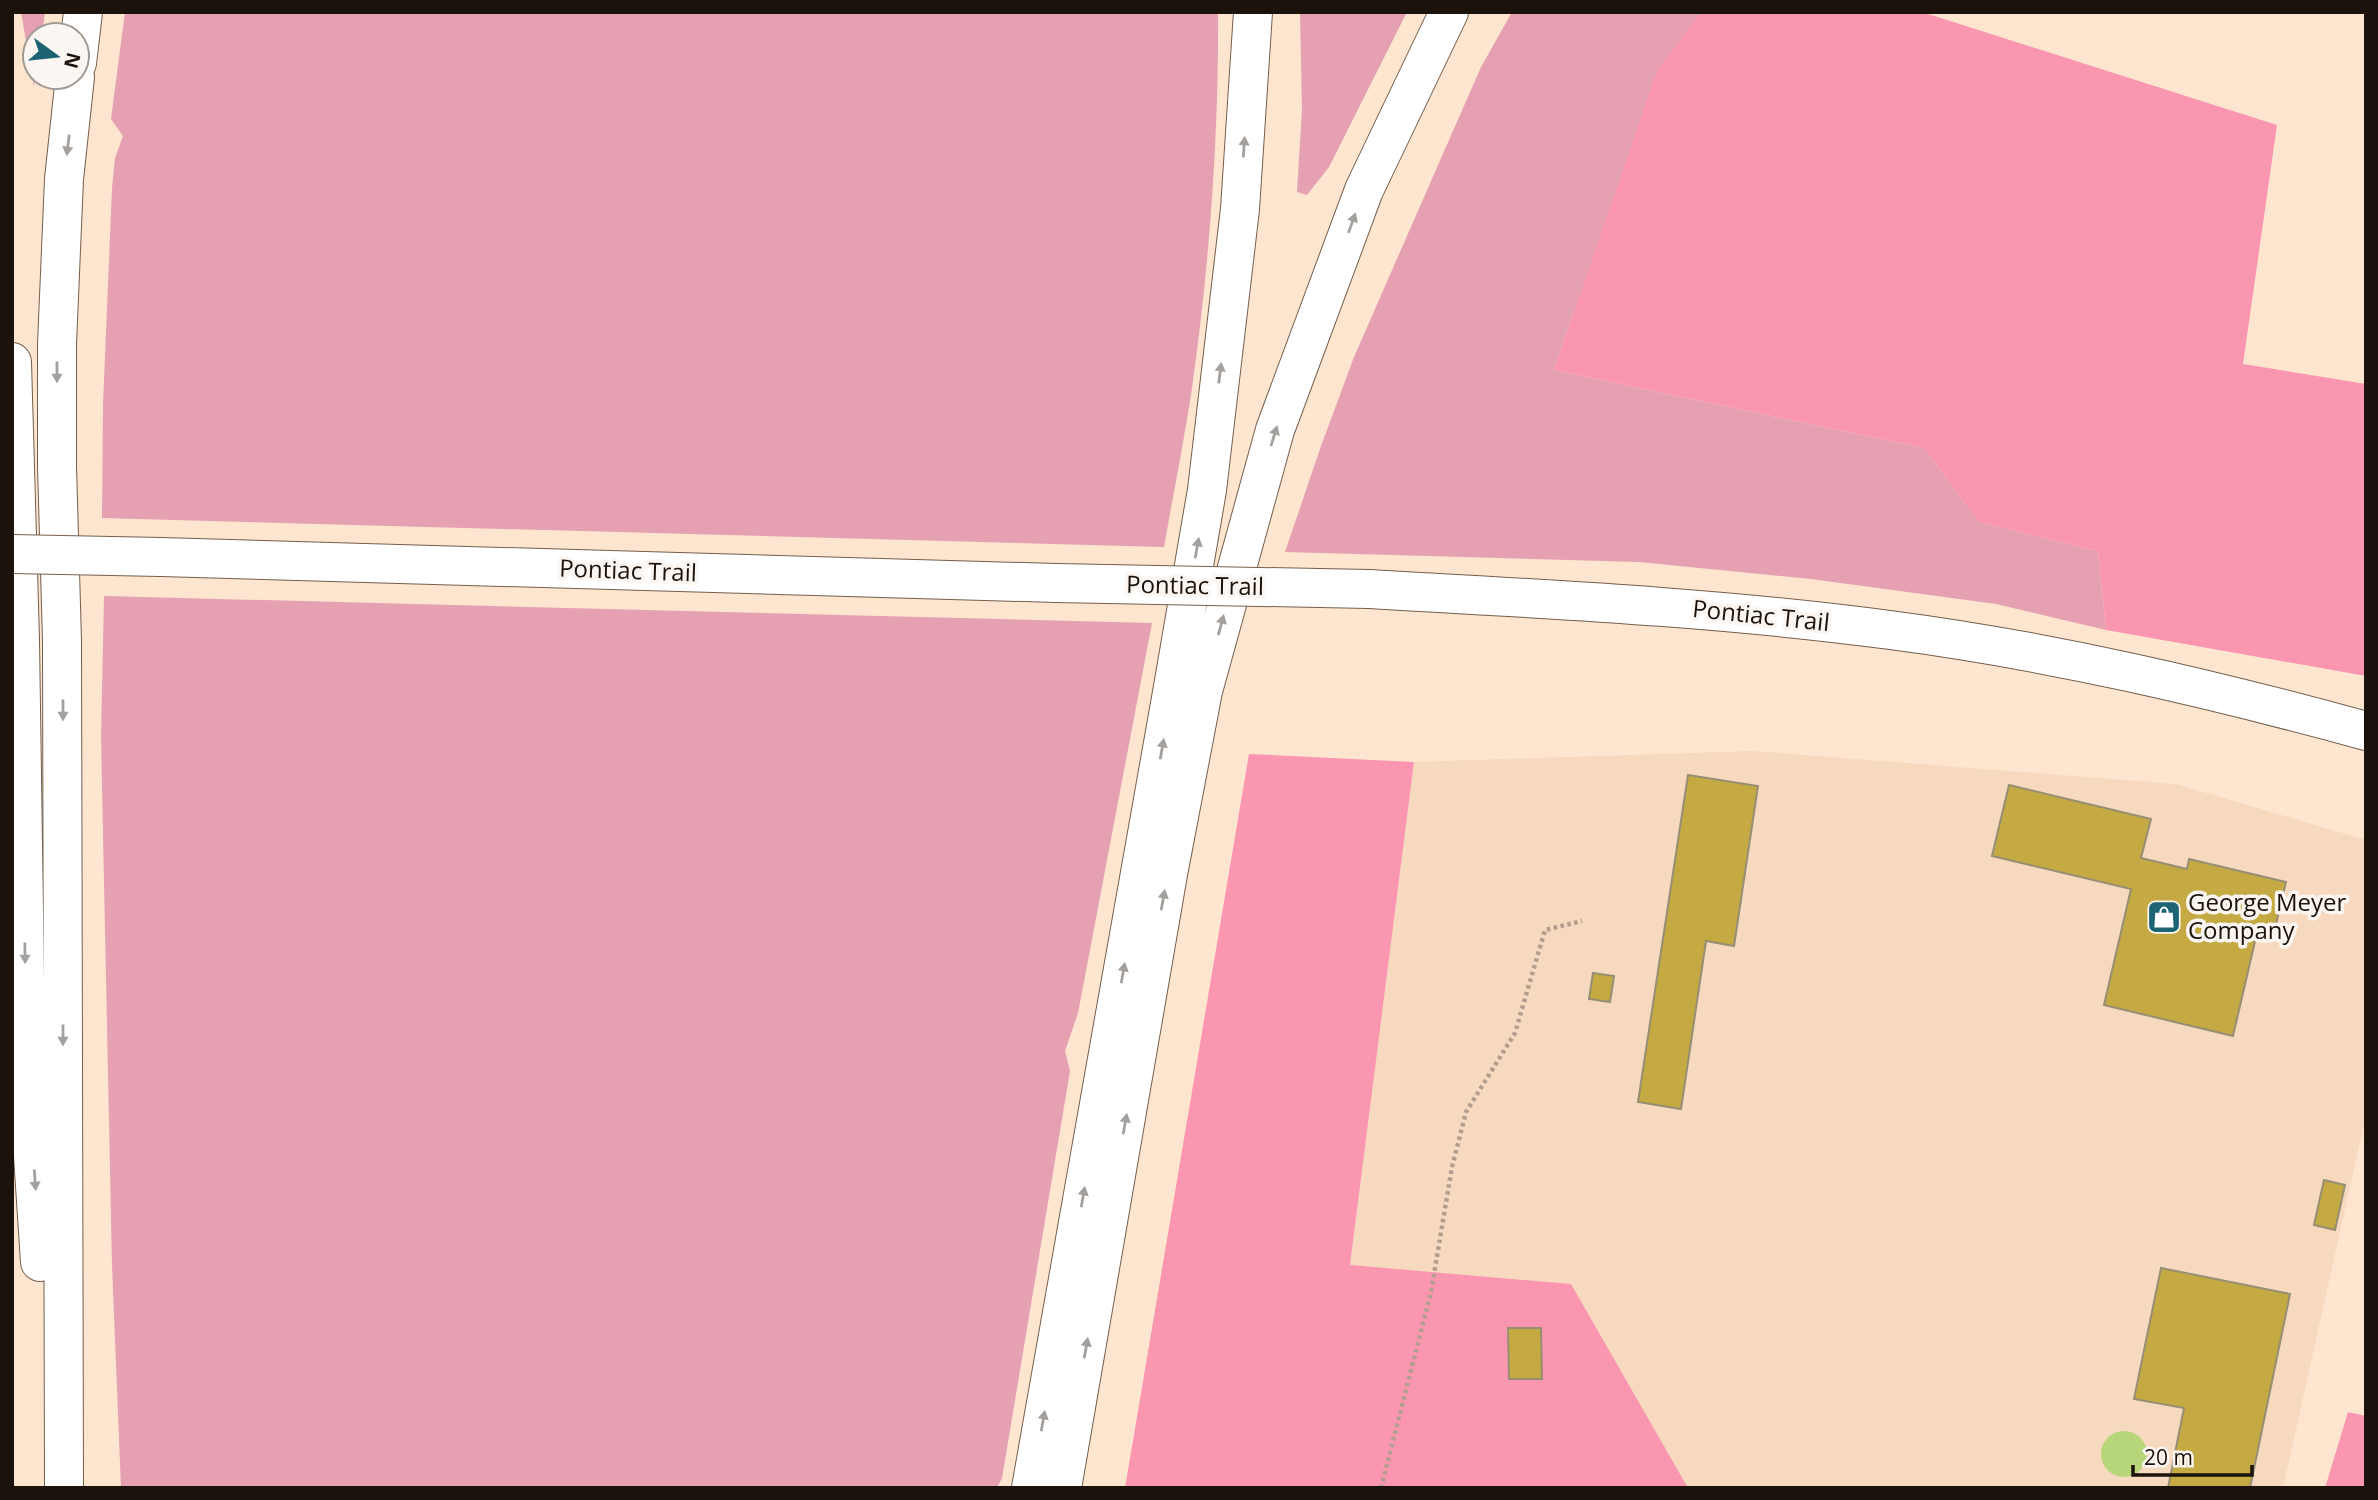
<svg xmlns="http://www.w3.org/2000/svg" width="2378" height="1500" font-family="'Open Sans',sans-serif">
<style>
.built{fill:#f6d9be}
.green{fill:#e5a0b1}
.forest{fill:#fb96b1}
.water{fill:#b6d679}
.building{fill:#c5a943;stroke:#968f74;stroke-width:2}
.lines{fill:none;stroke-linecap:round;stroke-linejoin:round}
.secondary-casing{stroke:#735f4c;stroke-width:40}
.highway-casing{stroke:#735f4c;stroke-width:40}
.path{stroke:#b19e8e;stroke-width:4.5;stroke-dasharray:3.5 3.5;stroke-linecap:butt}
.secondary{stroke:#fff;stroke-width:38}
.highway{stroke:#fff;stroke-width:38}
.secondary-bridge-casing{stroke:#735f4c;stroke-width:40;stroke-linecap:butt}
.secondary-bridge{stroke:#fff;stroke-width:38}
.oneway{fill:#a3a09d}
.labels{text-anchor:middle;stroke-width:7;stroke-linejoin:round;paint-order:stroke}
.street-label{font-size:24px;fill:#1a120b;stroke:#fbf6f2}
.poi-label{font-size:24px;fill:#1a120b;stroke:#fbf6f2;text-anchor:start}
</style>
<rect width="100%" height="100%" fill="#fde5d0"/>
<path class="built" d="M1753,751L2176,784L2366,840V1115L2283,1488H1688L1350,1266L1414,762Z"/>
<g class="green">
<path d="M21,12H45L42,35H35L34,87Z"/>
<path d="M125,12H1218C1219,140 1209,269 1191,395C1183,446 1173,496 1164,547L102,518L103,405L112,188L115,158L123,136L111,119Z"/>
<path d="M1300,12H1407L1329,167L1307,195L1297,192L1302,110Z"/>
<path d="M1512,12H1701L1657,72L1554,370L1924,448L1979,522L2098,551L2106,630L1996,604L1811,579L1639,562L1285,552L1321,446L1354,357L1481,67Z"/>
<path d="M104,596L1152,623L1078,1013L1065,1051L1070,1071L1002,1478L997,1488H121L112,1265L101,736Z"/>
</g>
<g class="forest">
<path d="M1701,12H1922L2277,125L2243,364L2366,384V676L2106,630L2098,551L1979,522L1924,448L1554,370L1657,71Z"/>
<path d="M1249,754L1414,762L1350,1265L1571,1284L1688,1488H1125Z"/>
<path d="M2348,1412L2366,1416V1488H2325Z"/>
</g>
<circle class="water" cx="2124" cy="1454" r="23"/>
<g class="building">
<path d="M1688,775L1758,786L1734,946L1706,941L1681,1109L1638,1102Z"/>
<path d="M2009,785L2151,819L2141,858L2187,869L2189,859L2286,882L2272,941L2256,937L2233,1036L2104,1005L2131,889L1992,856Z"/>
<path d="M1593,973L1614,976L1610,1002L1589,999Z"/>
<path d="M2324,1180L2345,1185L2335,1230L2314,1225Z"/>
<path d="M2161,1268L2290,1294L2250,1488H2168L2184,1408L2134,1399Z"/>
<path d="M1508,1328H1541L1542,1379H1509Z"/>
</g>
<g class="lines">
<g class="secondary-casing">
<g id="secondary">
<path d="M161,557L1056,583"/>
<path d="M1369,589C1543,599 1717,607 1890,630C2051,651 2209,688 2366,731"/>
</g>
</g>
<g class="highway-casing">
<g id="highway">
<path d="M77,63L83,12"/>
<path d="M12,362L20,640L26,1048L40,1262"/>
<path d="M64,1488L62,641L57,466V344L64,179L75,77"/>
<path d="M1031,1488L1173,687L1207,490L1240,209L1253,12"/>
<path d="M1062,1488L1168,874L1203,691L1275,430L1364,190L1449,12"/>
</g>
</g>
<path class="path" d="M1381,1488L1431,1292L1452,1167L1466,1112L1515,1033L1545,930L1582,921"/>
<use href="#secondary" class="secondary"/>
<use href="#highway" class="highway"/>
<g class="secondary-bridge-casing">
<g id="secondary-bridge">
<path d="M12,554L161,557"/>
<path d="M1056,583L1369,589"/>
</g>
</g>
<use href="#secondary-bridge" class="secondary-bridge"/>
</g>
<defs><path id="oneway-solid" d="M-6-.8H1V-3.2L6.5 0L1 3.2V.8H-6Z" transform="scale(1.75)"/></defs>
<g class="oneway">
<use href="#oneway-solid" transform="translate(68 145) rotate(97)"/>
<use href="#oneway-solid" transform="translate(1244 147) rotate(-86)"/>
<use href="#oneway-solid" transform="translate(1352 223) rotate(-70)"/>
<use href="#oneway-solid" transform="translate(57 372) rotate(90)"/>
<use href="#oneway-solid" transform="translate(1220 373) rotate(-83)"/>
<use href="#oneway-solid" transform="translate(1274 436) rotate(-73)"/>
<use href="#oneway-solid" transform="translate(1197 548) rotate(-80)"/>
<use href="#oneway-solid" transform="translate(1221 625) rotate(-75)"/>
<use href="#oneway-solid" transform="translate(63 710) rotate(90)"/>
<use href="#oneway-solid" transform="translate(1162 749) rotate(-80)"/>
<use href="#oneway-solid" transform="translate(1163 900) rotate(-80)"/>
<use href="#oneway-solid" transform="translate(25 953) rotate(89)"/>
<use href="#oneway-solid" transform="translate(1123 973) rotate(-80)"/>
<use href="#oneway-solid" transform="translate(63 1035) rotate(90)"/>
<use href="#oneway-solid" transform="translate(1125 1124) rotate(-80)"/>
<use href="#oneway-solid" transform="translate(35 1180) rotate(86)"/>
<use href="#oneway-solid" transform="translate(1083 1197) rotate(-80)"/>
<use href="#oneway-solid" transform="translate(1086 1348) rotate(-80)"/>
<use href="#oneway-solid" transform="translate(1043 1421) rotate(-80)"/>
</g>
<defs>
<g id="shop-square" transform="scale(1.75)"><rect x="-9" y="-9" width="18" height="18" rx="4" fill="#1c6473" stroke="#fbf6f2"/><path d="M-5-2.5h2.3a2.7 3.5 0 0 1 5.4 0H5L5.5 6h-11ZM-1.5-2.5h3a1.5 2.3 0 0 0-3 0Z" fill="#fff"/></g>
</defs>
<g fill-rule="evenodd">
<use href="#shop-square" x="2164" y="917"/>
</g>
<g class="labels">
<g class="street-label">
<text transform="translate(628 571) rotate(2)" y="8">Pontiac Trail</text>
<text transform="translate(1195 586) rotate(1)" y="8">Pontiac Trail</text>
<text transform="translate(1761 616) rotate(6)" y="8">Pontiac Trail</text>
</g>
<g class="poi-label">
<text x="2188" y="911">George Meyer<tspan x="2188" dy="28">Company</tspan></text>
</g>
</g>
<rect width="2378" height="1500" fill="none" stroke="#1a120b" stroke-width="28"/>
<g transform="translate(56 56) rotate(105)"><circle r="33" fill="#fbf6f2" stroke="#a19b96" stroke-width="2"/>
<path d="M0-5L12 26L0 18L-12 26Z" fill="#1c6473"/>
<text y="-10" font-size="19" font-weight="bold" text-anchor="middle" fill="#1a120b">N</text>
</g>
<path d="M2133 1465v10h119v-10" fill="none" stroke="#1a120b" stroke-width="3.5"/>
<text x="2144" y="1465" font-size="21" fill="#1a120b" stroke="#fbf6f2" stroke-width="5" paint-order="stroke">20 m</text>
</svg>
